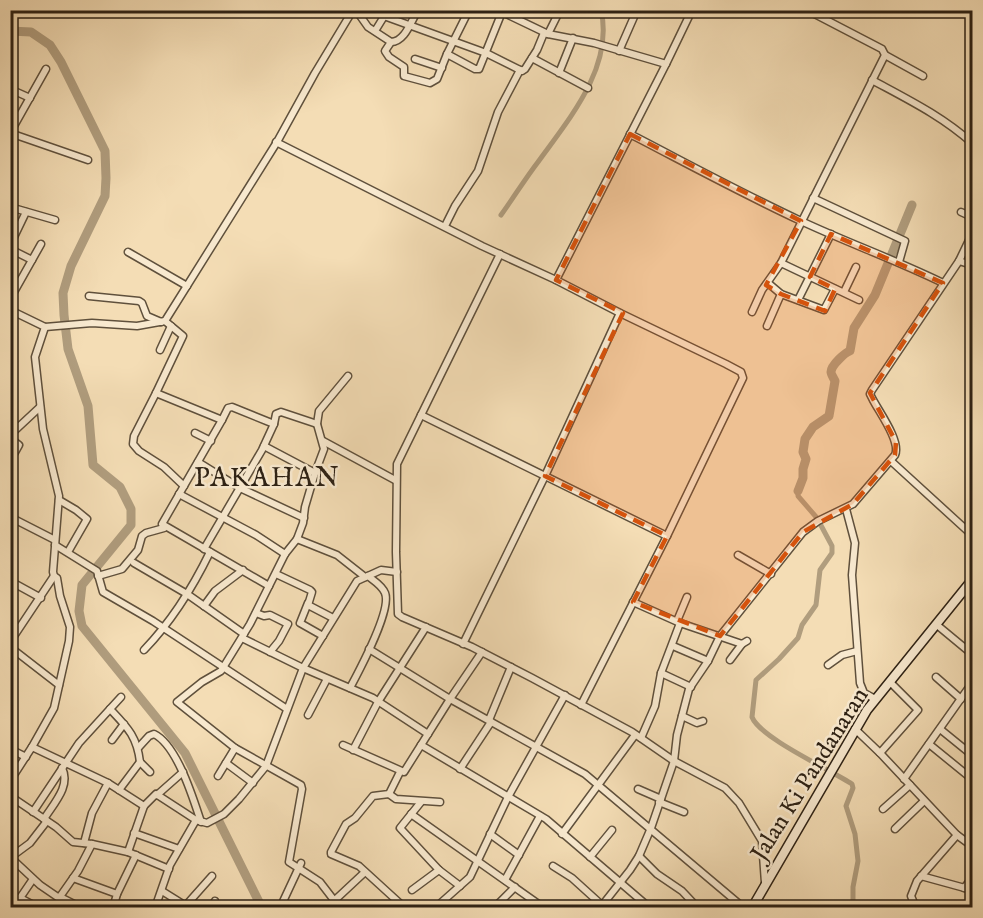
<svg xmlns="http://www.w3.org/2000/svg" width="983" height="918" font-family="'IM FELL English',serif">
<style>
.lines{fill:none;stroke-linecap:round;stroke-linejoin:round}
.canal{stroke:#b09d7e;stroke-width:5}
.river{stroke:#b09d7e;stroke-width:9}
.street-casing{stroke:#5f503c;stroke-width:9}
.secondary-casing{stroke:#2d2114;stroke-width:11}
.street{stroke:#f8e9cf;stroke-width:6}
.secondary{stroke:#f8e9cf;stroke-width:8}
.marked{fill:#d5530d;fill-opacity:0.2;stroke:#d5530d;stroke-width:4.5;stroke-dasharray:12 8;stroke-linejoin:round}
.labels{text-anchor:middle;stroke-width:5;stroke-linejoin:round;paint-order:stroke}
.street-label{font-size:24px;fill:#2d2114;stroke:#f8e9cf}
.quarter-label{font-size:27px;letter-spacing:1.5px;fill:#2d2114;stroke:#f8e9cf}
</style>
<rect width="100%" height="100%" fill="#f4ddb5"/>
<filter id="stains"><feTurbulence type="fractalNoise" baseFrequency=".00333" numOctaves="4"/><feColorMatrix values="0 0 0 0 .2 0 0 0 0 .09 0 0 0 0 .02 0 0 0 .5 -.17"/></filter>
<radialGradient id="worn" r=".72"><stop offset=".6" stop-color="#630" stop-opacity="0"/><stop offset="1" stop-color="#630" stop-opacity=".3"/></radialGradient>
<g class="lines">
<g class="canal">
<path d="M501,215C514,197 525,179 538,162C569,119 614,67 601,10"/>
<path d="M798,491V496L817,518L832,546V553L820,570L816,605L802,625L798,638L779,659L756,680L752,717C760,738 831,770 852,784L853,788L846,806L855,834L858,861L853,887V908"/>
</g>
<g class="river">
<path d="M10,31L31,32L50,45L61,62L105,151L106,178L105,196L71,266L63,293L64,315L68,349L88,406L93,465L120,487L131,509V525L82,585L79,611L82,626L185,753L262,908"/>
<path d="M798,491L803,478V469L806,459L803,452L805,439L813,427L829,416L835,381C834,379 831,374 831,372C831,365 846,352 850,351L854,328L875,295L912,205"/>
</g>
<g class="street-casing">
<g id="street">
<path d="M356,10L368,27L391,42L385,51L389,57L404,67V76L430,83L437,79L447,54L475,69H479L502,12"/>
<path d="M498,10L548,34L594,43L666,64"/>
<path d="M384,16L486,53L522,71L525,69L537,50L544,33"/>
<path d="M375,31L388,10"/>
<path d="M548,34L560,10"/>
<path d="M391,42C405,42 411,21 418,10"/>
<path d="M619,51L637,10"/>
<path d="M447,54L469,10"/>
<path d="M885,55L923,76"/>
<path d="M532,58L588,88"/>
<path d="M415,59L442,68"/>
<path d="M559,73L573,38"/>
<path d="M872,80C907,99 942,116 972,143"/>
<path d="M10,89L30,98"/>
<path d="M10,133L88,160"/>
<path d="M10,133L46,69"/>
<path d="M630,134C686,163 743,194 801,221C848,243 896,260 943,283"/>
<path d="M276,142L482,246L556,280"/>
<path d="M971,174L972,175"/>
<path d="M813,198L905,241L899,262"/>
<path d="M10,207L55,220"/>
<path d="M961,212L972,217"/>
<path d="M445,226L455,206L478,171L498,112L520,70"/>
<path d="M14,237L26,212"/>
<path d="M10,249L32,260L10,299"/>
<path d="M128,252L187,286"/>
<path d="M500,254L397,464L396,552L398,614L402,617L472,647L532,678L632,732L674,761L725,788L739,803L762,841L765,883"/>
<path d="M32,260L41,244"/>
<path d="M959,261L972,265"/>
<path d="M781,263L859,300"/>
<path d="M768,283L781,294L824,310L835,289"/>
<path d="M844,292L856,267"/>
<path d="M89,296L139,301L142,303L147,316L161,322"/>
<path d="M798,300L831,234"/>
<path d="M10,310L45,327L35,357L43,429L59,496L53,572L54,576L57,578L60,596L70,627L69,641L54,708L32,747L10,781"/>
<path d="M752,312L762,290L781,263L885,55L882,49L807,10"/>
<path d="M165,321L183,336L156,393L222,420L162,524L269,586"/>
<path d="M767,326L781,294"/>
<path d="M45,327L92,323L137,326L165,321L277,142L315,73L353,10"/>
<path d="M160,350L171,326"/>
<path d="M156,393L134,436L133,444L139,451L164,467L184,486"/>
<path d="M421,415L667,536"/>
<path d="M222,420L228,408L232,407L274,424"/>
<path d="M195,433L211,441"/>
<path d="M10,435L40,407"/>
<path d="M10,438L19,445L10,461"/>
<path d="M323,441L395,480"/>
<path d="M264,446L315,473"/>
<path d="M891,461L972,535"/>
<path d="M198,462L240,488L304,518"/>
<path d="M179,494L256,535L285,554"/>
<path d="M59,500L76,510L87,519L68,552"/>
<path d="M846,509L855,543L852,575L860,683L864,693L875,699"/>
<path d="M10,517L55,540"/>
<path d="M297,539L337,555L365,577"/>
<path d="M55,545L97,571L103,592L153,621L287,709"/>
<path d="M204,549L262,450L274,424L276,414L281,412L317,424"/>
<path d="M738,555L771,574"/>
<path d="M134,563L187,594L244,634"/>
<path d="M276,574L310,590L312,592L308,605L333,618"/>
<path d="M98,576L122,569L138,550L142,536L146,533L164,528"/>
<path d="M10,581L41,598"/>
<path d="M633,602L680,623L742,644L747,641"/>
<path d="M308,603L300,623L323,636"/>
<path d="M204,606L215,591L243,570"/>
<path d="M256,613L264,616L270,615L288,624L279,641L270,652"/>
<path d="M677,621L687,597"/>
<path d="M937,625L972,654"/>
<path d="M242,638L303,668L373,698L428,734"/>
<path d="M10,642L54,576"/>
<path d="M463,644L545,476L620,313"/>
<path d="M673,646L708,661"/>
<path d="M10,647L59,685"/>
<path d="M369,649L450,699L585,774L744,908"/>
<path d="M144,650C171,622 193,587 210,552"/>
<path d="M730,660L742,644"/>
<path d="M828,665L842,655L857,651"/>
<path d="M661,673L691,687"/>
<path d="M936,677L961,699"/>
<path d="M350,688C359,671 392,610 385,593C382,585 374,581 368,576"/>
<path d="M581,705L667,536L743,378L741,372L726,364L620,313L556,280L666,64L692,10"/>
<path d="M110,709L121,697"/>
<path d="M308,715L327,679"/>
<path d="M682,716L697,723L703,721"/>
<path d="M489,720L511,667"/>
<path d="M855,729L880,753L957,835L917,881L911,896L916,908"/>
<path d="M940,729L972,755"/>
<path d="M641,738L655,706L661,673L680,623"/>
<path d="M112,740L124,724"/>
<path d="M929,744L972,779"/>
<path d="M343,745L404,772L450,699L482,652"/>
<path d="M421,745L546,819L650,908"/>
<path d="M32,747L108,783L144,806L156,794L196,820L207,823L224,814L239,799L266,766L303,668L357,581L381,570L397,572"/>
<path d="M138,748L149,736L154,734C177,745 193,798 201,822"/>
<path d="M10,749L26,757"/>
<path d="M353,750L378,702L426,627"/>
<path d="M880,753L918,710L890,682"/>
<path d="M226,763L253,783"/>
<path d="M460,769L491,722"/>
<path d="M400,772L389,794L373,796L355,818L346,824L331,852V854L359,866L405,908"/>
<path d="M218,776L235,748"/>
<path d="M904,779L972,683"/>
<path d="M638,789L661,799"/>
<path d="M119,790L140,762"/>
<path d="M389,794L396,799L440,802"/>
<path d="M157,795L183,772"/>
<path d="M10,796L56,827L73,842L92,844L128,852L169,869"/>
<path d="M421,802L400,828L439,870L460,886"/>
<path d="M659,802L684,812"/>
<path d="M883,809L910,785"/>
<path d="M33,812L79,743L110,709C127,727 137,736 140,762L150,772"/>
<path d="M411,814L544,908"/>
<path d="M44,819C54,803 71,786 62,768"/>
<path d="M895,829L924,801"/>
<path d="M134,833L179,849"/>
<path d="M490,834L519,855"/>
<path d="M562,834L635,735"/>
<path d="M957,835L972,846"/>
<path d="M84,843L92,813L108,783"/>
<path d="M128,852L144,806"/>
<path d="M639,856L657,874L682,891L698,908"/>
<path d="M10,857L40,885L59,898L78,871L92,844"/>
<path d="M11,857L30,843L47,821"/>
<path d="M590,857L612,830"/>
<path d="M553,866L572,878L604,907"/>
<path d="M921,876L972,890"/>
<path d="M73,878L117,894L113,908"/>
<path d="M33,879L20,898L39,908"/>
<path d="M505,880L540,816"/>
<path d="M964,888L972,878"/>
<path d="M412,890L439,870"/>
<path d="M162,891L186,906"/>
<path d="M117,894L136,855"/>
<path d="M60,897L82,908"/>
<path d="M335,900L365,872"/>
<path d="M15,908L20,898"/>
<path d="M155,908L170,865L196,820"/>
<path d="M188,908L186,906L188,903L212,876"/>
<path d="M210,908L215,901"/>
<path d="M280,908L301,863"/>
<path d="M340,908L320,882L289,862L302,789L301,785L235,748L177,702L202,682L221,671L250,624L285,554L297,539L303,523L305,507L315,473L324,449L317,424L319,411L348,376"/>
<path d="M435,908L470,877L508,797L565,695"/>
<path d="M494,908L515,887"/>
<path d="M600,908L630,870L639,856L651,828L674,761L677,735L689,689L708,661L720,636L803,532L818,521L853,504L895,455C901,442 880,413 873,400L870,394L872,390L959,261L972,234"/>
</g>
</g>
<g class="secondary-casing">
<path id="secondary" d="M752,908L867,710L972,580"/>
</g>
<use href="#street" class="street"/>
<use href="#secondary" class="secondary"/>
</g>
<path class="marked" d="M630,134L801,221L766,285L781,294L825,311L835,289L810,277L831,234L943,283L870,393L896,442L895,455L853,504L803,532L720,636L633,602L667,536L545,476L623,313L556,280Z"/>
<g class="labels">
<g class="street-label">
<text transform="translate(809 774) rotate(-58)" y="8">Jalan Ki Pandanaran</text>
</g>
<g class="quarter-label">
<text x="267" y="486">PAKAHAN</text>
</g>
</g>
<rect width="983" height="918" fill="none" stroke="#f4ddb5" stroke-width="36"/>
<rect x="12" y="12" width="959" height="894" fill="none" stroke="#2d2114" stroke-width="3"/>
<rect x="18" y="18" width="947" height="882" fill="none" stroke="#2d2114" stroke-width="1.5"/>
<rect width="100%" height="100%" filter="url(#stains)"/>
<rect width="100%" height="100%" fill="url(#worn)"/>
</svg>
